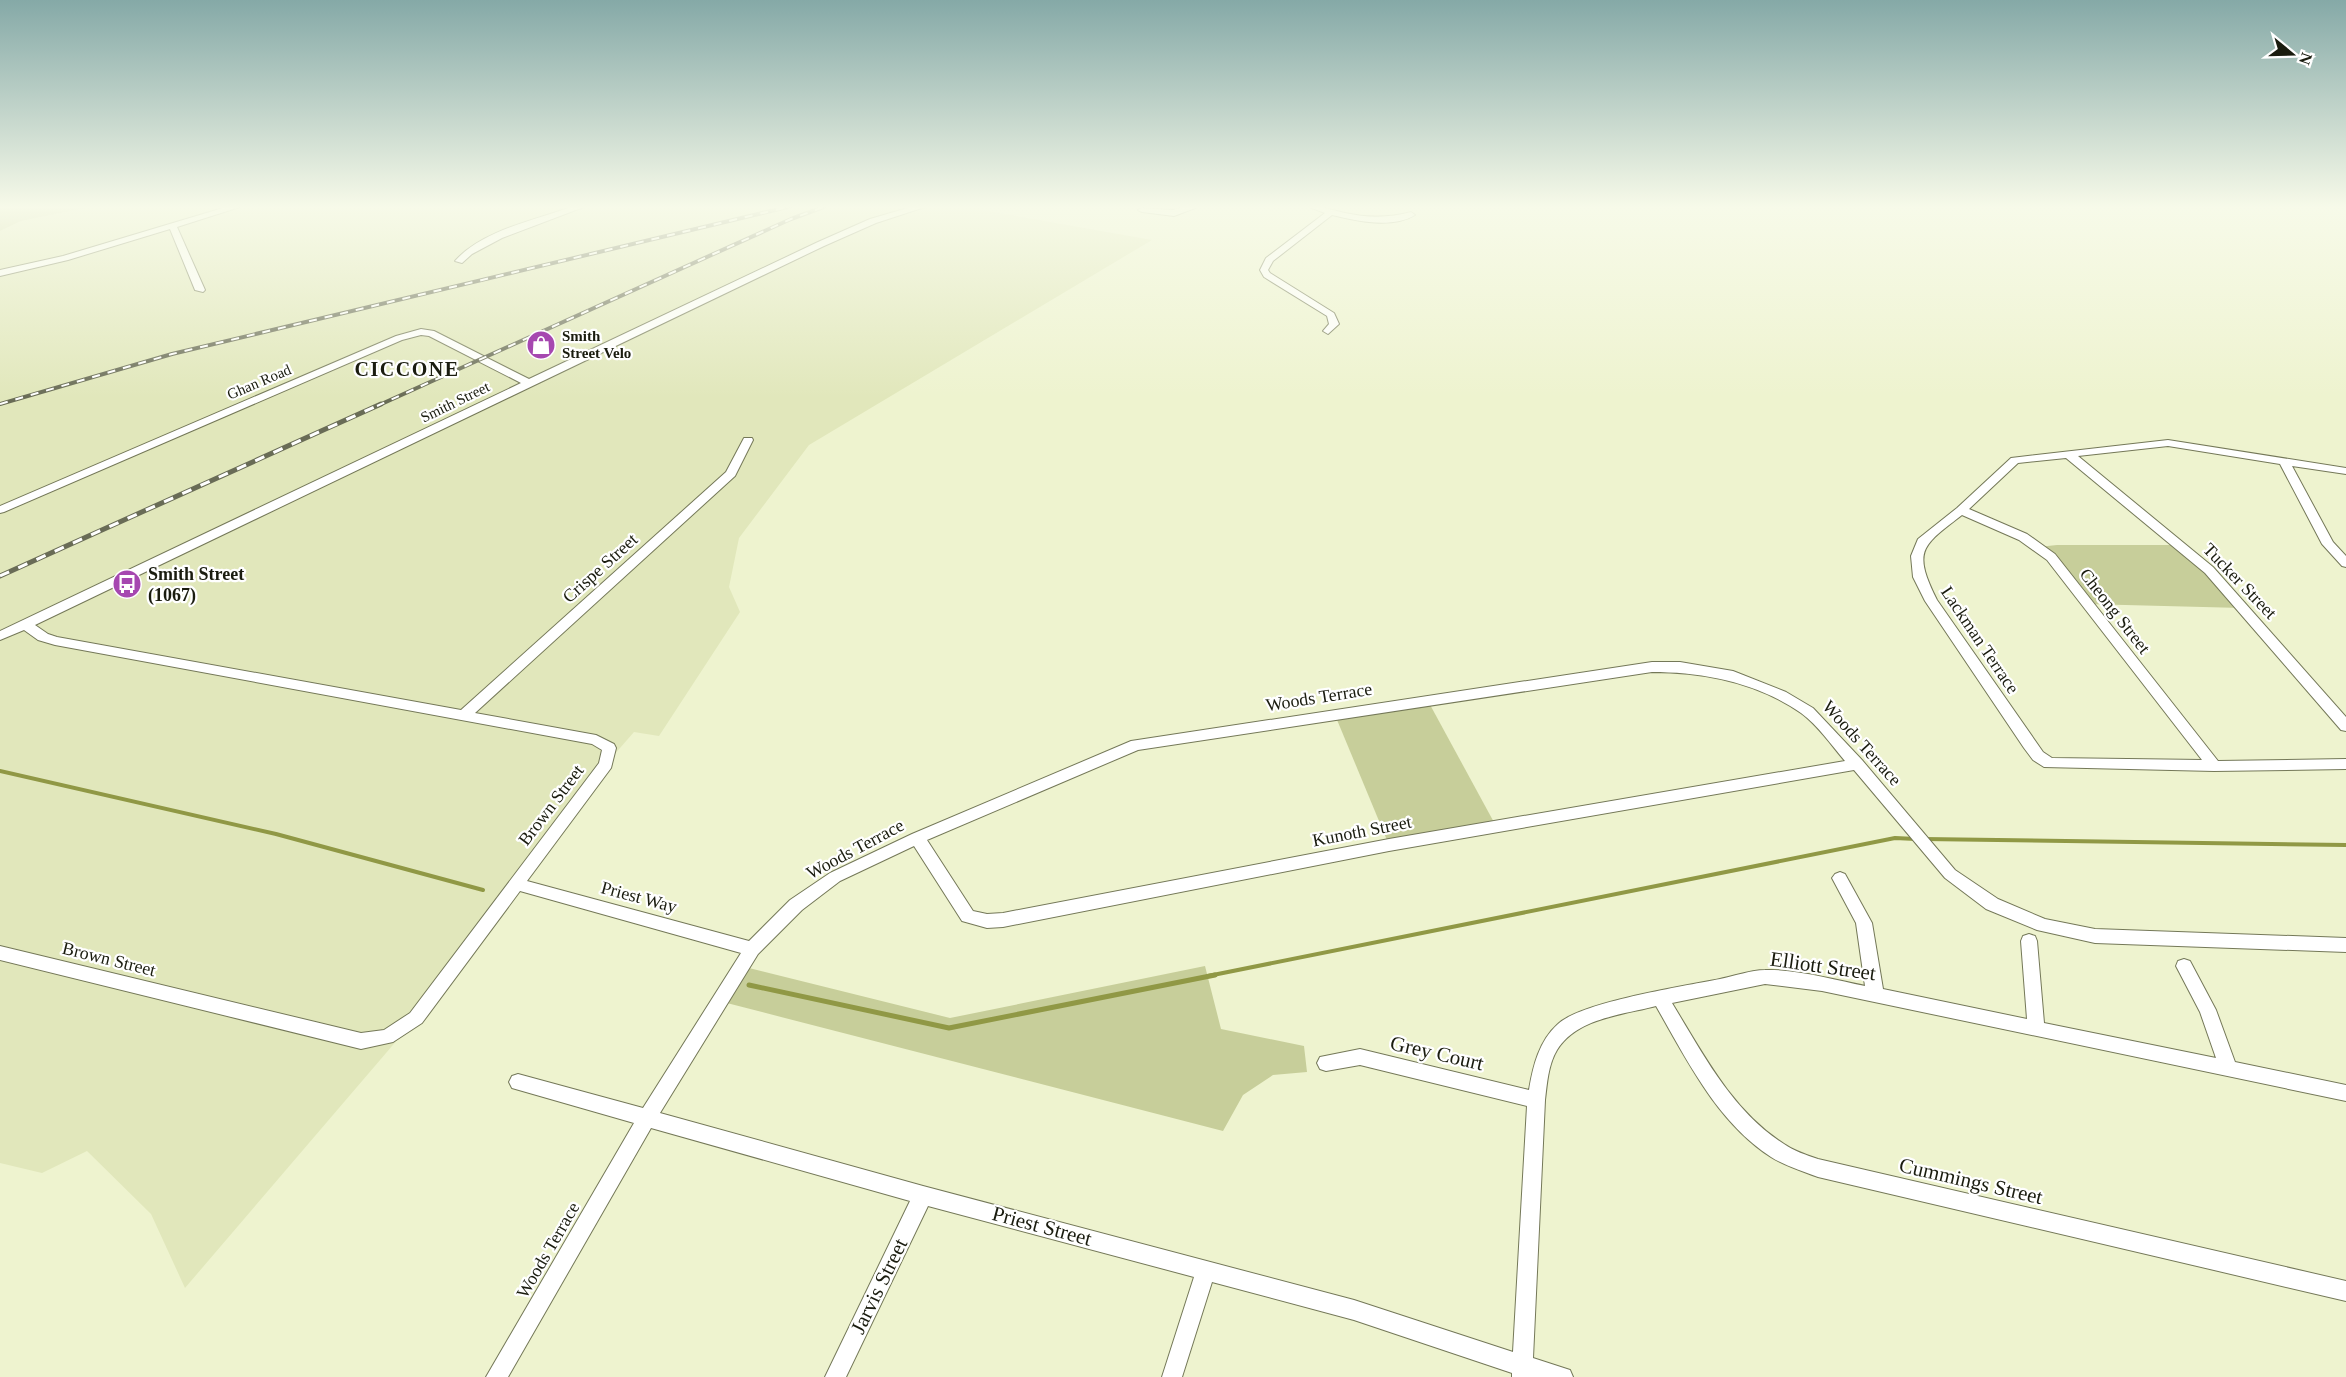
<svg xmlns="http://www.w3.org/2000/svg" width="2346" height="1377" font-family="'Times New Roman',serif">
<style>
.built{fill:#e1e7bb}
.green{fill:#c7ce9a}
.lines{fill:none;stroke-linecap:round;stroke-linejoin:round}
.stream-far1{stroke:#909845;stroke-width:4}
.stream{stroke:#909845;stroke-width:5}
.minor-casing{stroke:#747858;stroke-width:2}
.minor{fill:#fff;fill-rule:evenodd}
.rail-far1-casing{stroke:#696c56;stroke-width:4}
.rail-casing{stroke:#696c56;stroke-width:5}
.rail-far1{stroke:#fff;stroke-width:2;stroke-dasharray:8;stroke-linecap:butt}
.rail{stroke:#fff;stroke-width:3;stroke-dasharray:10;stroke-linecap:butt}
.labels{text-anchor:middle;stroke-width:4.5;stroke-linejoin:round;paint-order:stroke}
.far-poi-label{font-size:15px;font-weight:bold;fill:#1a1c0f;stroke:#fff;text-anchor:start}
.far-street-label{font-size:15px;fill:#1a1c0f;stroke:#fff}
.street-label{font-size:18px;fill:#1a1c0f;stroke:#fff}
.poi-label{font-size:18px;font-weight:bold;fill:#1a1c0f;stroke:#fff;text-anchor:start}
.far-district-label{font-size:20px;font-weight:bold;letter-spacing:1.5px;fill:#1a1c0f;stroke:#fff}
.near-street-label{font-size:21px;fill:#1a1c0f;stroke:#fff}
</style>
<rect width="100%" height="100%" fill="#eef3cf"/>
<path class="built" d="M100,205H971L977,209L1152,240L809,445L739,538L729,587L740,612L659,736L634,732L606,764L416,1018L185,1288L151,1214L87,1151L42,1173L0,1163V231L21,221Z"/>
<g class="green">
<path d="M0,205H100L21,221L0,231Z"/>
<path d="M2057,545H2178L2242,608L2086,604L2038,547Z"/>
<path d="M1428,701L1496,826L1389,845L1335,715Z"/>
<path d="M741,966L950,1018L1205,966L1221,1029L1304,1046L1307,1072L1273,1075L1243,1095L1223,1131L719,1001Z"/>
</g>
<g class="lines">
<g class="stream-far1">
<path d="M0,771L276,834L483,890"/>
<path d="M1924,839L2346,845"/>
<path d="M1208,976L1895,838L1916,839"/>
</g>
<path class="stream" d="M749,985L949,1028L1215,975"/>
<g class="minor-casing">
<g id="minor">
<path d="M233,205H246L177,227L205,290L203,292L195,290L170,229L68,260L0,276V270L63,256Z"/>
<path d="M577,205H589L502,238L472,254L462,263L455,261C482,230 539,219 577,205Z"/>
<path d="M918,205H931L876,223L824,246L35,625L48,634L57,637L461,710L726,472L744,438H752L753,440L735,476L475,713L596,735L614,744L616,748L611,768L527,881L749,941L790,900L830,873L912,834L1131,741L1652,662H1680L1733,671L1786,692L1813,708L1862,760L1955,870L1998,899L2045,919L2095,929L2346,938V952L2095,943L2037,930L1986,909L1945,878L1854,770L1389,851L1003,927L987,928L962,921L914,846L840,881L802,910L758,954L660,1113L923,1186L1354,1300L1513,1352L1527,1106L1360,1065L1326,1071L1320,1069L1317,1063L1320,1057L1360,1049L1529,1090C1533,1066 1539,1041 1558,1024C1581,1002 1685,986 1720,979C1735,976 1751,970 1765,970C1796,969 1835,980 1865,986L1856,923L1832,878L1835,874L1840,872L1845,874L1872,923L1883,989L2027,1019L2021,941L2023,936L2029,934L2035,936L2037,941L2044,1023L2216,1058L2200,1012L2176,966L2178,961L2184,959L2190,961L2216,1010L2235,1062L2346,1085V1101L1822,991L1765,984L1672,1003C1703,1054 1732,1111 1784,1144C1794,1151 1806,1155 1818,1159L2346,1281V1301L1818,1177C1802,1171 1785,1166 1771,1157C1717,1122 1687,1060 1656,1006C1622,1015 1577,1018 1557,1050C1548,1065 1547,1084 1545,1100L1533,1358L1570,1370L1573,1377H1512V1373L1354,1320L1212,1282L1182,1377H1162L1194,1277L928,1206L846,1377H825L910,1201L651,1128L508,1377H486L634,1123L512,1088L509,1082L512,1076L518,1074L643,1108L741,953L520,891L422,1023L393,1042L361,1049L0,960V946L361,1033L384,1030L410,1013L599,763L602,750L592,744L55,645L38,640L24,630L0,640V631L521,383L429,336L421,335L402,340L4,512L0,513V506L396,336L421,329L434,331L529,379L818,242L870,219ZM1652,672C1704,672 1758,683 1801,713C1818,725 1832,746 1845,761L1389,839L1003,913L987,914L973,911L927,840L1138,750Z"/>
<path d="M1190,205H1203L1174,216L1142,212L1138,210L1142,208L1173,210Z"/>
<path d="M1304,205C1319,205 1331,210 1345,213C1368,218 1389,218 1411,212L1415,215C1392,229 1357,221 1332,215L1273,261L1268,270L1270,273L1334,313L1339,324L1328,334L1323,331L1329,324L1327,316L1264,277L1260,270L1266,258L1325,213Z"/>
<path d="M2168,440L2346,468V474L2292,466L2333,542L2346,556V567L2342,566L2322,544L2280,464L2168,446L2078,456L2213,567L2346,717V731L2341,730L2205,573L2066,458L2018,463L1969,509L2027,534L2055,554L2218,761L2346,759V769L2214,771L2044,767L2033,760L2024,748L1925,601L1913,577L1911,556L1918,539L1957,508L2011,458ZM1962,515L2019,540L2047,560L2202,760L2052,758L2043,752L1937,600C1912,550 1922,546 1962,515Z"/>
</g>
</g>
<use href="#minor" class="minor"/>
<g class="rail-far1-casing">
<g id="rail-far1">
<path d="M0,404L172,354L796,205"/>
<path d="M377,406L791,219L829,205"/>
</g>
</g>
<g class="rail-casing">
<path id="rail" d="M0,576L381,404"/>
</g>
<use href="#rail-far1" class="rail-far1"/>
<use href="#rail" class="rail"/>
</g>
<linearGradient id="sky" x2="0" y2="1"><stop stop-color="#85a9a7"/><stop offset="0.52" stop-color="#f7fae9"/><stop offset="1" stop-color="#f7fae9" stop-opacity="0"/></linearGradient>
<rect width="2346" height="398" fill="url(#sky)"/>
<defs>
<g id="shop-disc" transform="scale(1.5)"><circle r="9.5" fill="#a647b0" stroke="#fff"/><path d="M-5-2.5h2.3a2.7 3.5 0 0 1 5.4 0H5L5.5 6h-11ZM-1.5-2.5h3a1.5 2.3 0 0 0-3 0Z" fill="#fff"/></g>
<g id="bus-disc" transform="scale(1.5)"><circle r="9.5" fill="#a647b0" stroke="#fff"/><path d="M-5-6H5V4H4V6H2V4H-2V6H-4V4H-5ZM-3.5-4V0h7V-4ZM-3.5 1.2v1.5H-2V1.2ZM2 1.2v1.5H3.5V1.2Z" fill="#fff"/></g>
</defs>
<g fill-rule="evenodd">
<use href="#shop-disc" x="541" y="345"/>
<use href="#bus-disc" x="127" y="584"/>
</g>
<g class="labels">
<g class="far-poi-label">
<text x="562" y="341">Smith<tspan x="562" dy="17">Street Velo</tspan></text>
</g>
<g class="far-street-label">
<text transform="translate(259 382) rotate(-23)" y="5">Ghan Road</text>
<text transform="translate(455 402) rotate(-26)" y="5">Smith Street</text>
</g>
<g class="street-label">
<text transform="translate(600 568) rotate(-42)" y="6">Crispe Street</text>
<text transform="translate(2240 581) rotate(46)" y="6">Tucker Street</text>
<text transform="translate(2115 611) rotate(52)" y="6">Cheong Street</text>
<text transform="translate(1980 640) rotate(56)" y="6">Lackman Terrace</text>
<text transform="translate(1319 697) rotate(-9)" y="6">Woods Terrace</text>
<text transform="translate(1862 743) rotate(48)" y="6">Woods Terrace</text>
<text transform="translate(551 805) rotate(-53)" y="6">Brown Street</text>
<text transform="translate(1362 831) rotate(-11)" y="6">Kunoth Street</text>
<text transform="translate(855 849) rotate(-28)" y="6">Woods Terrace</text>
<text transform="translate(639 897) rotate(15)" y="6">Priest Way</text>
<text transform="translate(109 959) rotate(14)" y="6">Brown Street</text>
<text transform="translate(548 1250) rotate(-60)" y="6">Woods Terrace</text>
</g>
<g class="poi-label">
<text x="148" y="580">Smith Street<tspan x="148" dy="21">(1067)</tspan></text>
</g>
<g class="far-district-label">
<text x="407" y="376">CICCONE</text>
</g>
<g class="near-street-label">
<text transform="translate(1823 966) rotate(8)" y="7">Elliott Street</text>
<text transform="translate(1437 1053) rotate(13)" y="7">Grey Court</text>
<text transform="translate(1971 1181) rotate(13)" y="7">Cummings Street</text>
<text transform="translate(1042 1226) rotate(15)" y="7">Priest Street</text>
<text transform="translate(879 1286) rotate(-64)" y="7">Jarvis Street</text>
</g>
</g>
<g transform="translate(2292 54) rotate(109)" stroke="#ffffff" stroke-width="4.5" paint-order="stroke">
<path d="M0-4.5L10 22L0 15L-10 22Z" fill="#1a1c0f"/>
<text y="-9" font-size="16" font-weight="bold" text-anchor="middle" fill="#1a1c0f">N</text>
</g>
</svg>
